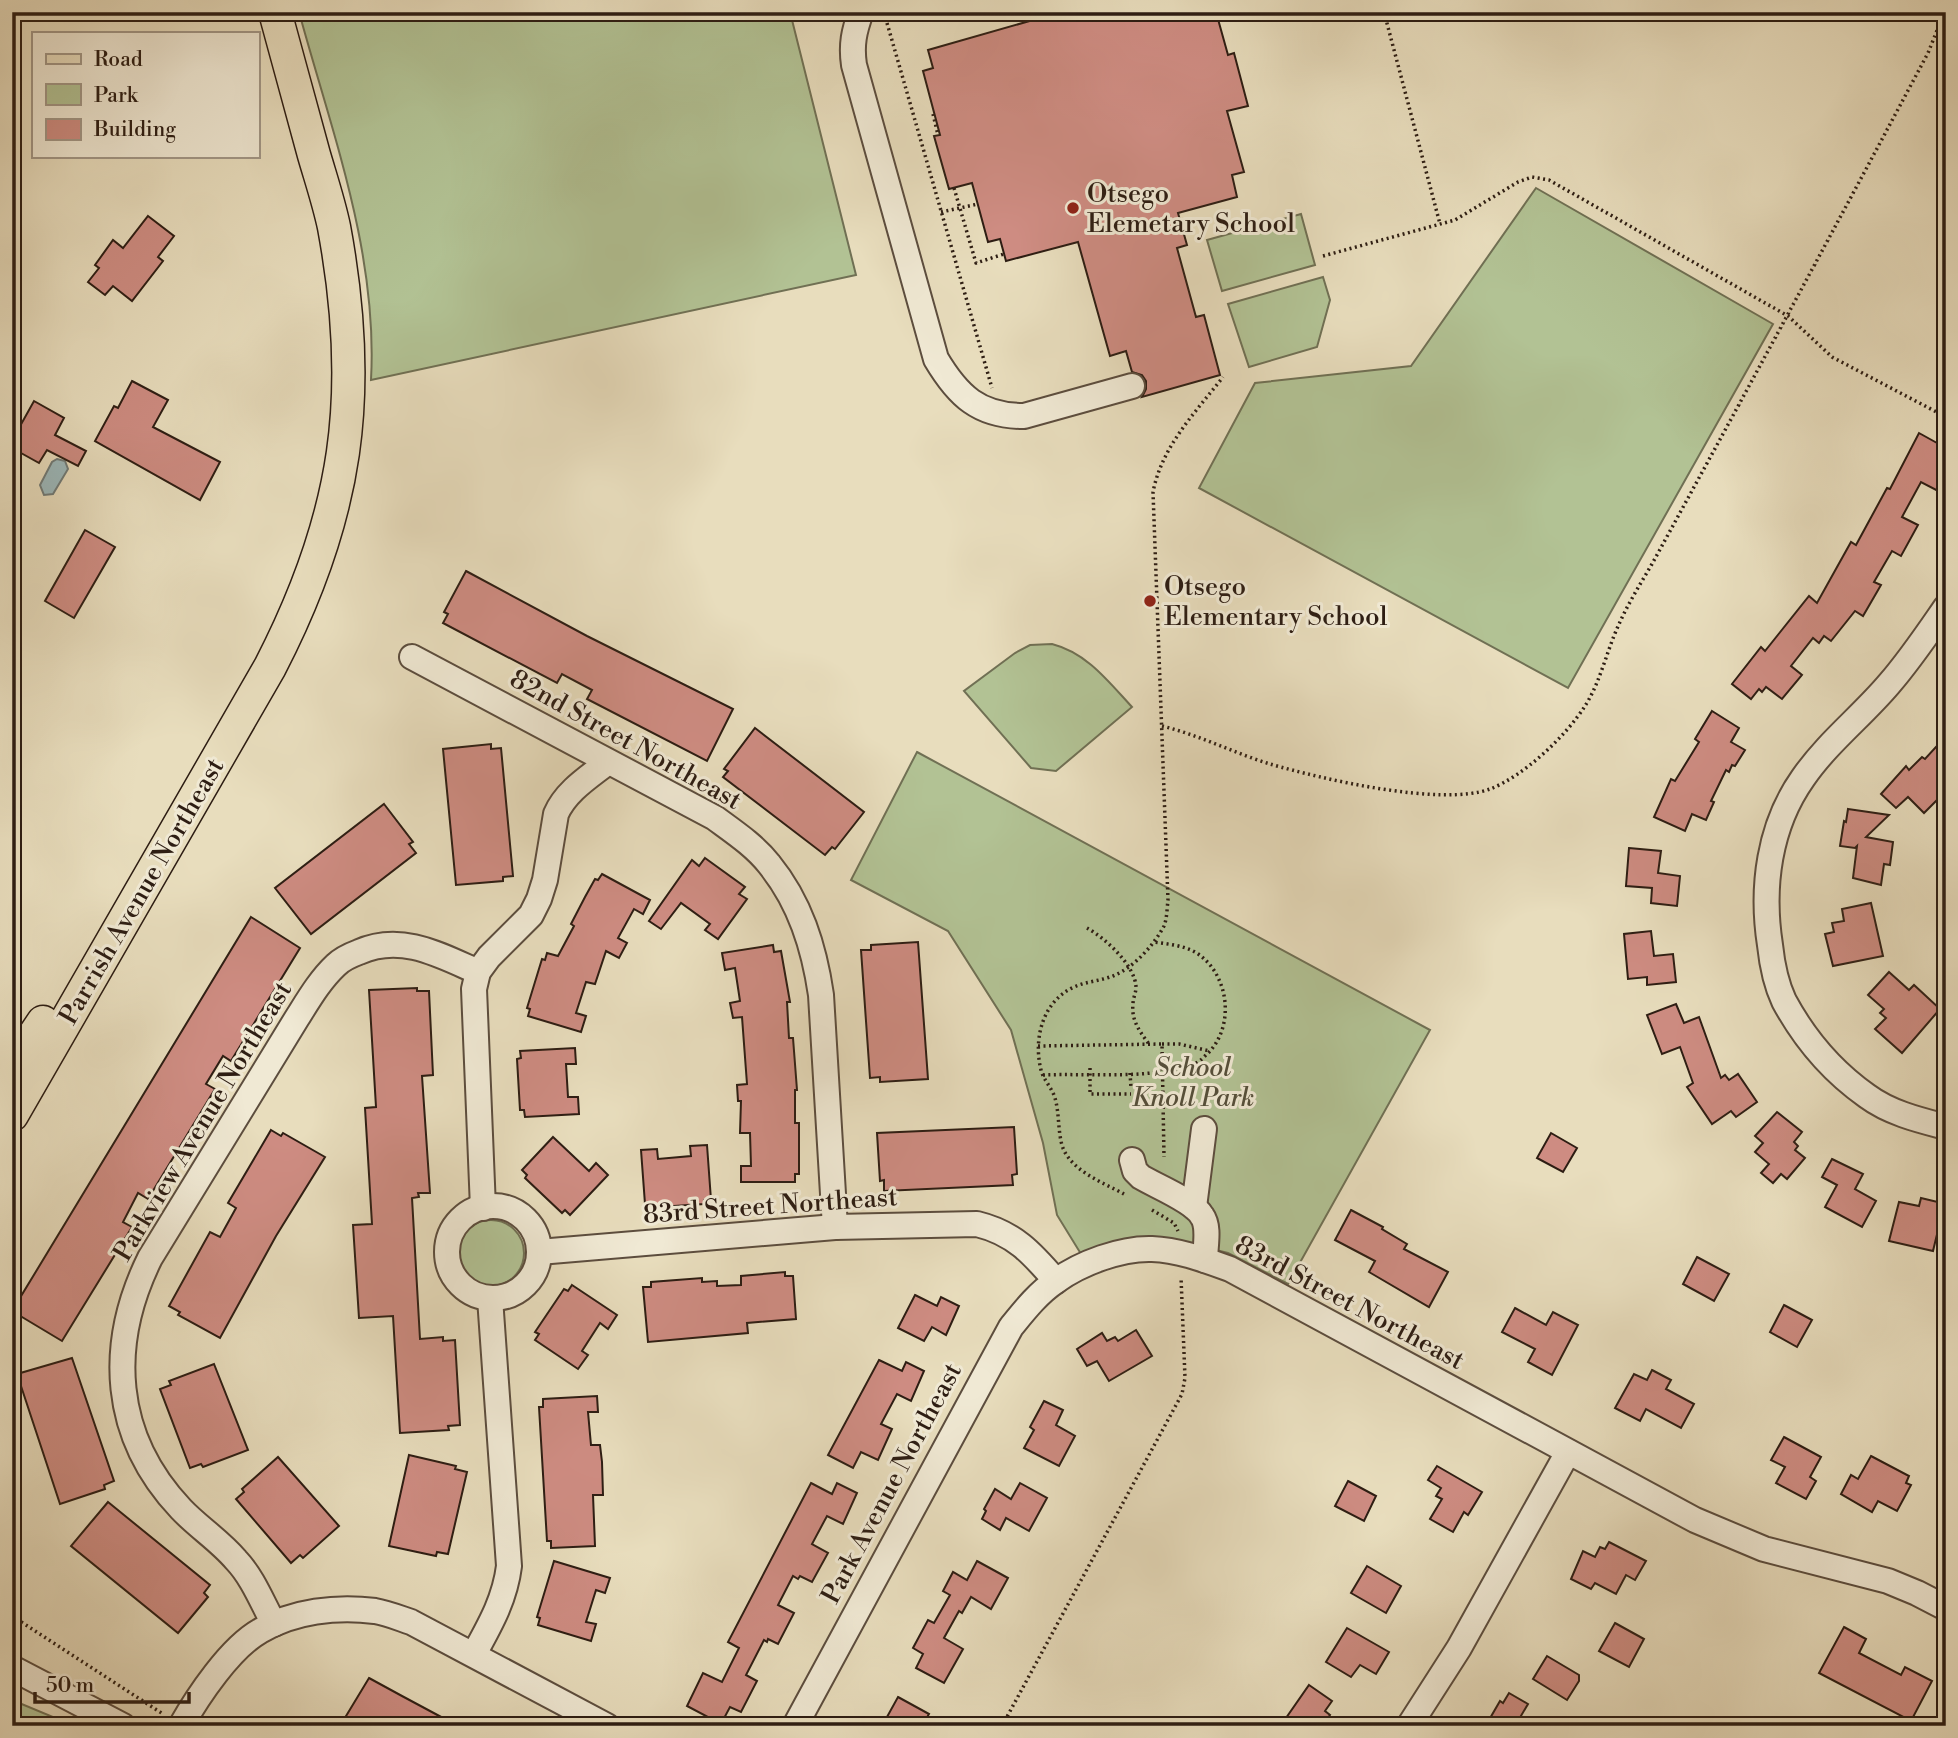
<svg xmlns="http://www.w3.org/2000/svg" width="1958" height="1738" font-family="'Libre Bodoni',serif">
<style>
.green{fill:#b2c294;stroke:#707054;stroke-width:2}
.water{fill:#9cb9bc;stroke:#707b78;stroke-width:2}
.building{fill:#ce8c82;stroke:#2d1d13;stroke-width:2}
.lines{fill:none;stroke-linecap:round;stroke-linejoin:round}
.minor-casing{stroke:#5c4d3e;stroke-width:28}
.major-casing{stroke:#2d1d13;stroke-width:35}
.path{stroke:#2d1d13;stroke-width:3.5;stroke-dasharray:2 3.5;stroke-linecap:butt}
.minor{stroke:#f0e9d4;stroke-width:24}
.major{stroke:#e8ddbd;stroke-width:32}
.poi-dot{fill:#8f2418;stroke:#f0e9d4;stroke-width:2.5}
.labels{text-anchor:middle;stroke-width:6;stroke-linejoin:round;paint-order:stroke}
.poi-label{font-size:26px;fill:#2d1d13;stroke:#f0e9d4;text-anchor:start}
.street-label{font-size:26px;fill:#2d1d13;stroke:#f0e9d4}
.park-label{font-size:26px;font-style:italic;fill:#554f3a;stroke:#f0e9d4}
</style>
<rect width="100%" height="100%" fill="#e8ddbd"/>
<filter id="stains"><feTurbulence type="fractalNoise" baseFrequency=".00286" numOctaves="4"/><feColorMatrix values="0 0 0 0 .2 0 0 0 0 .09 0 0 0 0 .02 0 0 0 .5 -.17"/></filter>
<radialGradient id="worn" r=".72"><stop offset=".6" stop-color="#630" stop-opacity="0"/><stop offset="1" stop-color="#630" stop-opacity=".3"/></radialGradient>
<g class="green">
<path d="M299,12H790L856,275L371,380C378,253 332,133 299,12Z"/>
<path d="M1536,188L1773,324L1568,688L1199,488L1255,383L1411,366Z"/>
<path d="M1301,214L1315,265L1222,291L1207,240Z"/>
<path d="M1323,277L1330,300L1317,347L1249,367L1228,304Z"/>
<path d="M1052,644C1087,653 1108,681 1132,707L1056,771L1031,768L964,691L1015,653L1030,645Z"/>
<path d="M917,752L1430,1030L1288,1284L1228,1253L1175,1240L1081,1254L1057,1215L1043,1143L1011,1030L948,931L851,880Z"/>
<circle cx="491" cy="1253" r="33"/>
<path d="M12,1700L53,1717L49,1726H12Z"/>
</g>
<path class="water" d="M57,459L65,461L68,469L53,494L44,495L40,485L52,462Z"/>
<g class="building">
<path d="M1038,12H1216L1228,55L1234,53L1248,106L1227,111L1244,172L1232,175L1237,197L1178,213L1187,245L1177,248L1196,317L1204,315L1220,375L1142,397L1146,389V381L1142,375L1132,372L1126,351L1110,356L1078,242L1006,261L1000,239L988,242L972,183L949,189L934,136L940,135L923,71L933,68L928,50L1040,18Z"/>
<path d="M148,216L174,236L158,257L163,261L132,301L113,286L105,295L88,282L99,268L95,265L113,240L123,248Z"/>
<path d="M132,381L168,400L153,427L220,462L200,500L95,441L114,406L118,408Z"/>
<path d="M34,401L64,418L55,435L86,451L78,466L47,450L39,463L12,448V425L19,428Z"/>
<path d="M1919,433L1946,448V495L1921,482L1902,517L1918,525L1901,556L1892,551L1874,582L1881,585L1863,616L1855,611L1831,641L1824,636L1819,643L1813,638L1791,666L1802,675L1782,699L1766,687L1762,692L1759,689L1751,699L1732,684L1761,647L1765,651L1809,596L1817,603L1851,542L1856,545L1887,488L1890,489Z"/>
<path d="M85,530L115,547L74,618L45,601Z"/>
<path d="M466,571L587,636L733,709L707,761L587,699L592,690L562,674L557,683L443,623L448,614L444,612Z"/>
<path d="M1712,711L1739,728L1731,742L1745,750L1735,766L1732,765L1729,772L1726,770L1711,801L1714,802L1706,820L1692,814L1685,831L1654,817L1671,779L1675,781L1699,742L1695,739Z"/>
<path d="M755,728L864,812L835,849L832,847L825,855L723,777L728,771L724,769Z"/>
<path d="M1946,736V791L1924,813L1908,797L1896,808L1881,794L1906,766L1909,770L1922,757L1925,759Z"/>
<path d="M491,744V749L501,748L513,876L503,877V881L456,885L443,749Z"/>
<path d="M384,804L413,842L409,844L416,853L311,934L275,888Z"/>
<path d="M1848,809L1889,815L1866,837L1893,842L1890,865L1884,864L1881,885L1853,878L1857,846L1855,848L1840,846L1844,821L1846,822Z"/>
<path d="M1629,848L1661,851L1658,873L1680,876L1677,906L1651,903L1652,888L1626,886Z"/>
<path d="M705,858L745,887L739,894L747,899L718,939L705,930L710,924L681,903L661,929L649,921L692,860L699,866Z"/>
<path d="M602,874L650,900L643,914L634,909L618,938L627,943L619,958L606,951L595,984L586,982L576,1013L586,1016L581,1032L528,1016L530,1009L527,1008L542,959L545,960L547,953L558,956L574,926L571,924L585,897L595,879L598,880Z"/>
<path d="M1871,903L1883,956L1833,966L1825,934L1834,932L1832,923L1844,921L1842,909Z"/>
<path d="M251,917L300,948L231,1061L223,1056L206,1084L215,1089L148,1199L138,1193L123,1222L132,1227L62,1341L12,1311Z"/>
<path d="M1651,931L1654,956L1673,954L1676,982L1647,985V977L1628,979L1624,934Z"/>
<path d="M918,942L928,1079L880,1082V1077L870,1078L861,950H871V945Z"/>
<path d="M773,945L774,952L781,951L790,1002H787L789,1038H793L797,1090H795V1123H799V1174H795V1182H741V1166H751L750,1133H740L741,1101H738L737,1085L747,1084L742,1017L733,1018L730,1003L740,1001L735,968L725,970L722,953Z"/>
<path d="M1889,972L1909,990L1914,985L1940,1009L1902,1053L1875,1029L1886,1018L1880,1013L1884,1009L1868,995Z"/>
<path d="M417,988V991H429L433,1075L422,1076L430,1193H418L419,1197L412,1198L420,1339L443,1337V1341L455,1340L460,1425L448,1426L449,1430L400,1433L393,1316L359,1318L353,1225L372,1224L365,1108L376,1107L369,990Z"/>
<path d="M1676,1004L1684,1023L1699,1017L1721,1078L1725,1075L1729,1080L1738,1074L1757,1102L1736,1117L1731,1111L1712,1124L1687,1087L1693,1083L1680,1047L1662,1054L1647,1015Z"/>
<path d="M575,1048L576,1064H566L568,1097H578L579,1114L525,1117L524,1110H520L517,1059L521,1058L520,1051Z"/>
<path d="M1777,1112L1802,1132L1794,1142L1798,1146L1795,1150L1805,1158L1787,1179L1781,1174L1773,1183L1761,1173L1769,1164L1755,1152L1763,1143L1755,1136Z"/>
<path d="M1014,1127L1017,1174L1012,1175L1013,1185L884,1191V1180L880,1181L877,1133Z"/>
<path d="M271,1130L281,1136L283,1133L325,1157L276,1236L220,1338L178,1315L180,1312L169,1306L210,1232L220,1237L236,1208L228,1203Z"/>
<path d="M1551,1133L1577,1148L1563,1172L1537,1158Z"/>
<path d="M553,1137L589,1171L596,1163L608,1175L570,1215L565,1210L562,1213L525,1178L527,1175L522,1170Z"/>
<path d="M707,1145L711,1200H704V1204L674,1206L653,1208L652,1204H645L641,1150L657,1149L658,1159L691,1156L690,1146Z"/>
<path d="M1832,1159L1863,1174L1855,1189L1876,1201L1862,1227L1825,1207L1837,1185L1822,1177Z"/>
<path d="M1921,1198L1946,1204V1228L1939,1226L1933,1251L1889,1241L1899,1202L1919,1206Z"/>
<path d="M1351,1210L1383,1227L1382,1229L1407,1244L1404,1249L1448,1272L1429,1307L1369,1272L1375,1261L1335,1240Z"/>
<path d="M1697,1257L1729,1274L1714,1301L1683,1284Z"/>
<path d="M785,1272V1276H793L796,1319L747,1323L748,1333L648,1342L643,1287H651V1282L702,1278V1282L717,1281V1286L741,1285V1276Z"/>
<path d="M572,1285L617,1315L608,1329L600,1323L582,1351L588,1355L578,1369L535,1340L539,1334L535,1332L564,1289L568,1291Z"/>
<path d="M915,1295L937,1306L941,1297L959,1306L946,1335L932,1327L924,1341L898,1328Z"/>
<path d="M1784,1305L1812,1320L1797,1347L1770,1332Z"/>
<path d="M1515,1308L1546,1325L1553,1312L1578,1325L1552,1375L1528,1362L1535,1349L1502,1332Z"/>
<path d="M1136,1330L1152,1356L1109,1381L1097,1361L1087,1366L1077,1349L1102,1333L1107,1341L1115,1337L1118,1341Z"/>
<path d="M72,1358L114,1481L104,1485L105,1489L60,1504L17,1374Z"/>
<path d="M879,1360L902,1371L906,1362L924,1371L911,1401L897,1394L881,1424L892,1429L878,1460L861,1452L853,1468L828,1455Z"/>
<path d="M214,1364L248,1450L203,1467L201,1464L190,1468L160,1389L171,1385L169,1381Z"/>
<path d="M1652,1370L1671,1380L1666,1389L1694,1404L1681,1428L1646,1409L1640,1421L1615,1408L1634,1374L1647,1380Z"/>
<path d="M597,1396L598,1412H588L591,1445H600L602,1462L603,1495H593L595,1546L551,1548V1541H547L539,1407H543V1399Z"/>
<path d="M1044,1401L1063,1410L1056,1425L1075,1436L1059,1466L1024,1448L1034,1430L1030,1427Z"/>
<path d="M1784,1437L1821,1457L1810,1477L1816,1481L1806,1499L1776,1483L1785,1467L1771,1460Z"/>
<path d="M409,1455L456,1466L455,1469L467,1472L448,1554L437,1552L436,1556L389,1546Z"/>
<path d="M1871,1456L1909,1476L1906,1483L1911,1485L1897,1511L1878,1501L1872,1512L1841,1494L1851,1475L1858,1479Z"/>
<path d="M278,1457L339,1526L303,1558L300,1555L291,1563L236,1499L244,1492L242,1489Z"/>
<path d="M1437,1466L1482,1492L1468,1515L1464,1512L1453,1532L1430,1519L1442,1499L1436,1496L1441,1488L1428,1480Z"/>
<path d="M1348,1481L1376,1496L1364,1521L1335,1506Z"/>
<path d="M811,1483L832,1494L837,1483L857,1493L843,1524L827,1516L812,1544L828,1553L812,1582L800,1576L798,1579L793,1576L778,1605L794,1613L778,1644L768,1639L767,1642L764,1640L746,1675L757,1681L741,1712L730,1707L721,1724L687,1706L703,1673L722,1682L739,1648L728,1642Z"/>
<path d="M1020,1483L1047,1498L1029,1531L1006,1518L1000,1530L982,1519L986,1511L984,1509L995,1489L1011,1499Z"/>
<path d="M108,1502L210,1585L204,1593L208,1597L178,1633L71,1546Z"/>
<path d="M1609,1542L1646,1561L1635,1580L1626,1575L1616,1594L1595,1583L1591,1589L1571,1579L1583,1551L1595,1557L1600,1547L1605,1549Z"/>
<path d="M554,1561L610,1578L605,1593L596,1590L586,1622L596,1624L591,1641L538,1625L540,1618L537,1617Z"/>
<path d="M977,1561L1008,1578L991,1609L971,1597L962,1613L959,1611L944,1638L963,1649L944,1683L916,1668L923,1654L913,1648L928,1620L934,1623L950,1595L943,1591L953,1572L967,1580Z"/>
<path d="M1367,1566L1401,1586L1386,1613L1351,1593Z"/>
<path d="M1615,1623L1644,1639L1629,1667L1599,1651Z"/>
<path d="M1844,1627L1866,1639L1859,1653L1901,1675L1905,1667L1932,1681L1911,1721L1819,1673Z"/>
<path d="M1347,1628L1389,1652L1376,1674L1360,1665L1351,1677L1326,1662Z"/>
<path d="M1547,1656L1579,1675V1681L1567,1700L1533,1679Z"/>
<path d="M369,1678L402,1696L458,1726H340Z"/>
<path d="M1309,1685L1332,1701L1325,1711L1330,1715L1322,1726H1297L1286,1718Z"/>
<path d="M1509,1693L1528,1704L1515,1726H1498L1489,1720L1500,1701L1503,1703Z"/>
<path d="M898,1697L929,1714L922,1726H882Z"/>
</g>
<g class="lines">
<g class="minor-casing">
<g id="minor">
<path d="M861,12C854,31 851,45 854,65L936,359C958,396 979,416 1024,416L1132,386"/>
<path d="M1946,607C1928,633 1910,660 1889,684C1862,716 1827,743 1803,778C1769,826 1761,887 1770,945C1772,964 1776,984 1784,1001C1804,1038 1833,1072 1867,1096C1890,1113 1919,1120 1946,1127"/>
<path d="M412,657L715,818C734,832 755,846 769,864C800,902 814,947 821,995L835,1227"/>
<path d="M1132,1160L1135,1171L1141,1177C1156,1186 1194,1201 1202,1216C1210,1227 1205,1247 1205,1260"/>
<circle cx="493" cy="1252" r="46"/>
<path d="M1194,1207L1204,1129"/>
<path d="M483,1208L474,989L478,972L489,957L531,915L539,899L545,880L556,814C566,791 589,777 608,762"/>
<path d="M539,1252L835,1227L977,1224C1014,1233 1032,1253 1056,1281"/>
<path d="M274,1624C262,1602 253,1578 236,1560C220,1541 198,1527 181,1509C112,1436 107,1345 150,1258L297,1018C309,999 320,980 336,965C342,959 351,955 359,952C401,933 440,955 478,972"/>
<path d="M474,1654C490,1625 505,1599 509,1566L490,1298"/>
<path d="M12,1668L123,1726"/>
<path d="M181,1726C198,1696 230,1648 260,1631C293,1611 337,1606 375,1611C387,1613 399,1618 411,1622L607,1726"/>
<path d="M795,1726L1011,1327C1024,1311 1038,1293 1056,1281C1081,1263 1121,1248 1152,1249C1179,1250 1205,1260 1230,1269L1695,1520L1764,1549L1888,1581L1917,1593L1946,1608"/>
<path d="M1409,1726L1459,1648L1568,1452"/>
</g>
</g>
<g class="major-casing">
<g id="major">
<path d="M12,1068L43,1022"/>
<path d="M12,1115L270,667C348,516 365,394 334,227C329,203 321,179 314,155C301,107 288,60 275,12"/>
</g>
</g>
<g class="path">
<path d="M887,12V23L992,388"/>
<path d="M1384,12L1440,224"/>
<path d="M933,114L938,135"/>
<path d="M954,188L976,263L1004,254"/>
<path d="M941,212L978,204"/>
<path d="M1323,256L1455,220L1518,182L1532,177L1549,180L1788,316L1832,357L1946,417"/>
<path d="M1162,726C1199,735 1234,753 1270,764C1322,779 1441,807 1490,789C1524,776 1566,736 1585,706C1601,681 1607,649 1620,622C1629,602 1641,583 1652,564C1745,394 1837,224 1928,53L1938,28L1941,12"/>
<path d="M1087,928C1105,938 1135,965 1136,987C1136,993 1133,998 1133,1004C1131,1020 1140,1032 1149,1044"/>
<path d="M1162,1044H1179L1210,1051"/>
<path d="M1038,1046L1162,1044L1164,1157"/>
<path d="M1090,1068V1094H1131"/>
<path d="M1130,1073L1131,1088"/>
<path d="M1043,1075C1089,1073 1151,1080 1193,1064C1198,1063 1202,1059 1206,1055C1236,1028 1230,973 1195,952C1182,945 1167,944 1153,942"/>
<path d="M1124,1194C1102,1182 1066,1169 1061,1141C1058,1127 1059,1112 1055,1098C1052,1088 1043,1079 1041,1070C1033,1038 1043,1001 1074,987C1087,981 1102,981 1115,975C1134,967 1154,945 1164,926C1167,919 1167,908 1168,900L1153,492C1162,446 1195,413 1223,377"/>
<path d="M1152,1210L1174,1223L1178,1231"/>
<path d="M12,1616L163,1714"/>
<path d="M1002,1726L1182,1394L1185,1378L1181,1277"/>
</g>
<use href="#minor" class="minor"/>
<use href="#major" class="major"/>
</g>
<g class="poi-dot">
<circle cx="1073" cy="208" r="7"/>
<circle cx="1150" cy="601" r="7"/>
</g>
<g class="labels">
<g class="poi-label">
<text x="1087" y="202">Otsego<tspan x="1087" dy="30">Elemetary School</tspan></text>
<text x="1164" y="595">Otsego<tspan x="1164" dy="30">Elementary School</tspan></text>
</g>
<g class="street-label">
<text transform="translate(626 739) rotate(29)" y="9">82nd Street Northeast</text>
<text transform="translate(141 891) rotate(-60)" y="9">Parrish Avenue Northeast</text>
<text transform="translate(202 1121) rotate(-59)" y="9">Parkview Avenue Northeast</text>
<text transform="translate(770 1205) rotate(-4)" y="9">83rd Street Northeast</text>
<text transform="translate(1350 1302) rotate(28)" y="9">83rd Street Northeast</text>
<text transform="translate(891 1483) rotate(-62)" y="9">Park Avenue Northeast</text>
</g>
<g class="park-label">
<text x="1193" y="1076">School<tspan x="1193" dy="30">Knoll Park</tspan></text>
</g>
</g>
<rect width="1958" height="1738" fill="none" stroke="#e8ddbd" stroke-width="42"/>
<rect x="14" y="14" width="1930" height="1710" fill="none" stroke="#2d1d13" stroke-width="3.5"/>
<rect x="21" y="21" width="1916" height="1696" fill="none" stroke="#2d1d13" stroke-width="2"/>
<rect x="32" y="32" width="228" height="126" fill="#f0e9d4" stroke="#a29787" stroke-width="2"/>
<rect x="46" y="54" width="35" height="10" fill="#e8ddbd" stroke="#a29787" stroke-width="2"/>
<text x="94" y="66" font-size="21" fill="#2d1d13">Road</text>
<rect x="46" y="84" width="35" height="21" fill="#b2c294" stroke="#a29787" stroke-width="2"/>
<text x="94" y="102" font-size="21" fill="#2d1d13">Park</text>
<rect x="46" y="119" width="35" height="21" fill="#ce8c82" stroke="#a29787" stroke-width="2"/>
<text x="94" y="136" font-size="21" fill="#2d1d13">Building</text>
<path d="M35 1692v10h154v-10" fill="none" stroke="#2d1d13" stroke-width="3.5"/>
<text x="46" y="1692" font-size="21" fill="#2d1d13" stroke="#f0e9d4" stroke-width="5" paint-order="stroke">50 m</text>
<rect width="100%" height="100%" filter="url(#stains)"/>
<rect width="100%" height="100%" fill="url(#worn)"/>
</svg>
